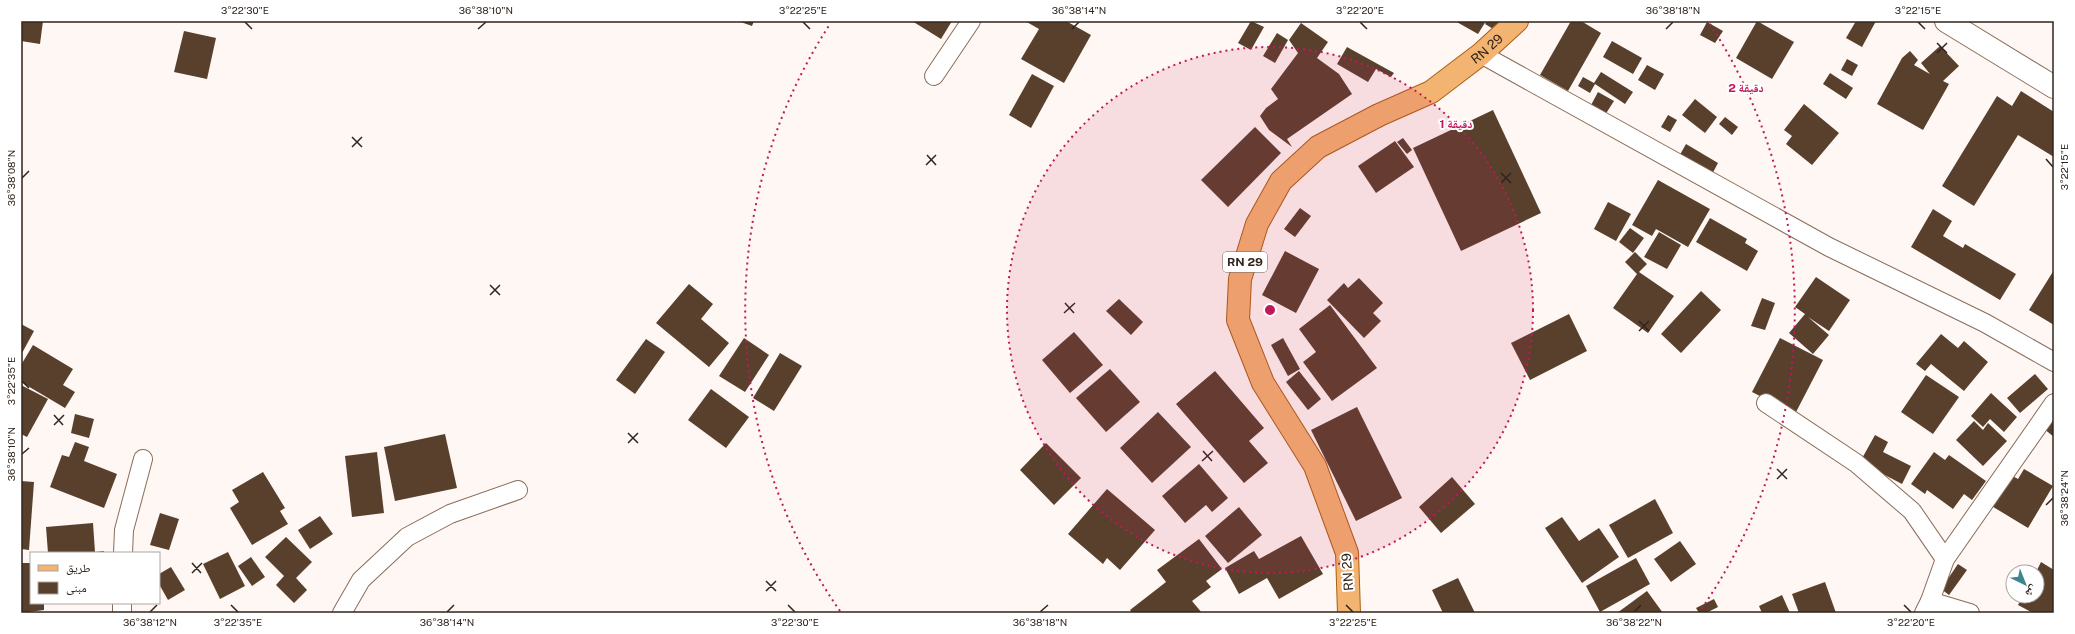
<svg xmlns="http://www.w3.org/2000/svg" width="2075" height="634" font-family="'Public Sans','Noto Naskh Arabic',sans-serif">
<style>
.building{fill:#59402d}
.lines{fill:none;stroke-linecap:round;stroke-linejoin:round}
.street-casing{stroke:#896d59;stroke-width:20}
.secondary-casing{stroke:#896d59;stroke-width:24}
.primary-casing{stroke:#aa6016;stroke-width:24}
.street{stroke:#fff;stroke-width:18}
.secondary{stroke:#fff;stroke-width:22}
.primary{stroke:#f3b371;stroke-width:22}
.ticks{fill:none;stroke:#30241c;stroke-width:1.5}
.ring{fill:none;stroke:#c2185b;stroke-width:2;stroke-dasharray:2 4}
.labels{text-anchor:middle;stroke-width:4;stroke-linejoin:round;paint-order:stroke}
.shield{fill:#fff;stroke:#6e6660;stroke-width:1}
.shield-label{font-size:12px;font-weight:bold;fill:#30241c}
.street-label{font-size:13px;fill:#30241c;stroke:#fff}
.centre{fill:#c2185b;stroke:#fff;stroke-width:2}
.ring-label{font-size:12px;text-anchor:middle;font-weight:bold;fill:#c2185b;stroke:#fff;stroke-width:4;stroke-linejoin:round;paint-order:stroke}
.neatline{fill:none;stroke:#30241c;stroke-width:1.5}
.ticks-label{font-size:10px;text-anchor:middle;fill:#30241c}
</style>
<rect width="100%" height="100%" fill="#fef7f3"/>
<g class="building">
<path d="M21,21H43L40,44L21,41Z"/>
<path d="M738,21H754L752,26Z"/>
<path d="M912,21H952L941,39Z"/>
<path d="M1025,21H1066L1091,35L1064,83L1021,59L1039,29Z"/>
<path d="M1251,21L1264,27L1251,50L1238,43Z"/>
<path d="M1455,21H1486L1478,34Z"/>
<path d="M1487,21H1500L1495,30L1485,24Z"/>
<path d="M1571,21H1581L1601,33L1568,91L1540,75Z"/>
<path d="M1757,21L1794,42L1772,79L1736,58Z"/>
<path d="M1856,21H1876L1862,47L1846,38Z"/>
<path d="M1707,22L1723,31L1715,43L1700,35Z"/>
<path d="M1301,23L1328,42L1317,58L1339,74L1352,94L1287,139L1292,147L1269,130L1260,116L1266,108L1278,99L1271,89L1298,53L1289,40Z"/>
<path d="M184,31L216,38L207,79L174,72Z"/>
<path d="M1277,33L1288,40L1275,63L1263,56Z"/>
<path d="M1612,41L1642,58L1633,74L1603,57Z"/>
<path d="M1940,46L1959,66L1943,81L1949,84L1923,130L1877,104L1902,58L1910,51L1918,60L1914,65L1930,74L1921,63Z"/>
<path d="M1347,47L1394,73L1391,77L1376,69L1368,82L1337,64Z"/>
<path d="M1847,59L1858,65L1852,76L1841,70Z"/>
<path d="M1647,65L1664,74L1655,90L1638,80Z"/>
<path d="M1601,72L1633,92L1625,104L1595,84L1590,93L1578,86L1583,77L1594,83Z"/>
<path d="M1830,73L1853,88L1846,99L1823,84Z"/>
<path d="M1032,74L1054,86L1031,128L1009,115Z"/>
<path d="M2021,91L2054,112V157L2018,135L1974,206L1942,186L1997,96L2012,106Z"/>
<path d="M1598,92L1614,101L1605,115L1590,107Z"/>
<path d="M1695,99L1717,117L1705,133L1682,115Z"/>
<path d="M1804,104L1839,133L1812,165L1786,144L1792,136L1784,130Z"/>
<path d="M1493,110L1541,213L1461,251L1413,148Z"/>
<path d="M1668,115L1677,120L1670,132L1661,127Z"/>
<path d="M1725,117L1738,127L1732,135L1719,124Z"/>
<path d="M1255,127L1281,153L1228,207L1201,180Z"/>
<path d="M1403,138L1412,150L1407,154L1397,142Z"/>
<path d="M1395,141L1414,167L1376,193L1358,166Z"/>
<path d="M1686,144L1718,163L1710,178L1677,160Z"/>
<path d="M1658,180L1710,209L1688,247L1656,229L1652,236L1632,225Z"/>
<path d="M1608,202L1631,214L1616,241L1594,229Z"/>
<path d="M1300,208L1311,216L1295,237L1284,229Z"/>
<path d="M1933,209L1952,221L1943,236L1963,248L1965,244L2016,274L2000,300L1911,247Z"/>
<path d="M1710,218L1747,239L1745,243L1758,251L1747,271L1696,242Z"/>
<path d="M1630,228L1644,238L1633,253L1619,242Z"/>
<path d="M1659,232L1681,245L1667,269L1644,257Z"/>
<path d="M1285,251L1319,269L1296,313L1262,295Z"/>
<path d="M1635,252L1647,264L1639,272L1674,296L1648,333L1613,308L1637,274L1625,262Z"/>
<path d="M2054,270V325L2029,310Z"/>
<path d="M1816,277L1850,300L1829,331L1808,317L1829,335L1813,354L1789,333L1805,314L1795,307Z"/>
<path d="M1359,278L1383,303L1373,313L1381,321L1364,338L1327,300L1344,283L1348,288Z"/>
<path d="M689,284L713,304L701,319L729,343L709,367L656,323Z"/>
<path d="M1701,291L1721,310L1681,353L1661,334Z"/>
<path d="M1762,298L1775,303L1765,330L1751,326Z"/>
<path d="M1119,299L1143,322L1131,335L1106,311Z"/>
<path d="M1330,305L1377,368L1332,401L1303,362L1316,352L1299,329Z"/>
<path d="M1569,314L1587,351L1530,380L1511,343Z"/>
<path d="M21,324L34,331L21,355Z"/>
<path d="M1074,332L1103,365L1070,393L1042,360Z"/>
<path d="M1941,334L1958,348L1964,341L1988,362L1964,391L1931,364L1925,371L1916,364Z"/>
<path d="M744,338L769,355L745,392L719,376Z"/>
<path d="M1283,338L1300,369L1288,376L1271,345Z"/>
<path d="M1780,338L1823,360L1795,414L1752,392Z"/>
<path d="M646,339L665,352L635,394L616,380Z"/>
<path d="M33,345L73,369L63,385L75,392L65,408L21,382V365Z"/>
<path d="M780,353L802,366L774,411L753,398Z"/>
<path d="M1110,369L1140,402L1106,432L1076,398Z"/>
<path d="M1215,371L1264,428L1249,441L1268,463L1244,483L1176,404Z"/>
<path d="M1299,371L1321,399L1308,410L1286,382Z"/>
<path d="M2035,374L2048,389L2020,413L2007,398Z"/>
<path d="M1926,375L1959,397L1933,434L1901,412Z"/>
<path d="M21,385L48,399L27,437L21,434Z"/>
<path d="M711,389L749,417L726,448L688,420Z"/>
<path d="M1991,393L2017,417L2004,432L1990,419L1983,427L1971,416Z"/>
<path d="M1357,407L1402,498L1356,521L1311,430Z"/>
<path d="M1158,412L1191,447L1152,483L1120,448Z"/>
<path d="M75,414L94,419L89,438L71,433Z"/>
<path d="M2054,416V437L2043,428Z"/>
<path d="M1974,421L1983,430L1988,423L2007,441L1983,466L1956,440Z"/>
<path d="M445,434L457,488L395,501L384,447Z"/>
<path d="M1875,435L1888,442L1883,452L1911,466L1902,484L1860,462Z"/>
<path d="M75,442L89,447L84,461L117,474L104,508L50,487L62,455L69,457Z"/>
<path d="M1046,443L1081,478L1054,505L1020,470Z"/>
<path d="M377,452L384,513L352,517L345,456Z"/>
<path d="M1934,452L1945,460L1949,455L1986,481L1972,500L1964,494L1953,509L1927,490L1925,494L1911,484Z"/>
<path d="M1199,464L1228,498L1212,512L1206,505L1185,523L1162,496Z"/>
<path d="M2024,469L2053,486L2028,528L1990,505L2009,474L2018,479Z"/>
<path d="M263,472L285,508L280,511L288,524L252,545L230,508L239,502L232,490Z"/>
<path d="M1452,477L1475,504L1441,533L1419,507Z"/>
<path d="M21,481L34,482L29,550L21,549Z"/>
<path d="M1107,489L1155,530L1120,570L1107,558L1103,564L1068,534Z"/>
<path d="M1655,499L1673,533L1628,558L1609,525Z"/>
<path d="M1239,507L1262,535L1228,563L1205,536Z"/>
<path d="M160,513L179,519L169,550L150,545Z"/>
<path d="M320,516L333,534L310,549L298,530Z"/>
<path d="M1562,517L1579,541L1599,528L1619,557L1582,583L1545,528Z"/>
<path d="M93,523L95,552L104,551V553H48L46,527Z"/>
<path d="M1301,536L1323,574L1279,599L1267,578L1239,594L1225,568L1254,551L1259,559Z"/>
<path d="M286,537L312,562L296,578L307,590L294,603L276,585L284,576L265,557Z"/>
<path d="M1199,539L1222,569L1206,581L1211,587L1192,601L1202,613H1132L1130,610L1166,582L1157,570Z"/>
<path d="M1680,541L1696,564L1671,582L1654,559Z"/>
<path d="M228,552L245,586L220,599L203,564Z"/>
<path d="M251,557L265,577L252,586L238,566Z"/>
<path d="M1636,558L1650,584L1600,612L1586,586Z"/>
<path d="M2041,562L2054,570V613H2033L2018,605L2023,596H2037L2036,572Z"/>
<path d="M21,563H31V603H44V610L21,613Z"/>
<path d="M1958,564L1967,570L1949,595L1941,589Z"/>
<path d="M171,567L185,590L168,600L159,584V574Z"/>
<path d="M1458,578L1475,613H1443L1432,590Z"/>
<path d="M1825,582L1836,613H1799L1792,594Z"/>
<path d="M1647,591L1663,613H1617Z"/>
<path d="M1782,595L1790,613H1762L1759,606Z"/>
<path d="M1714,599L1718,607L1706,613H1699L1696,608Z"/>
</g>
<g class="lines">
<g class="street-casing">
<g id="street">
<path d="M1481,54L1829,247L1985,323L2054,362"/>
<path d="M934,76L971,21"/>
<path d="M1766,403L1856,463L1912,511L1945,559"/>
<path d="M123,553L124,530L143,459"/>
<path d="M1930,601L1970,613"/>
<path d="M122,603V613"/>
<path d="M342,613L361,580L407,537L450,514L518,490"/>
<path d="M1924,613L1930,601L1945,559L2054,403"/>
</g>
</g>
<g class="secondary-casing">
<path id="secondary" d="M1946,21L2054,87"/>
</g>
<g class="primary-casing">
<g id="primary">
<path id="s1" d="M1349,613L1347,553L1315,466L1263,383L1238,320L1240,279L1257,224L1281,181L1318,147L1379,115L1431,92L1481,54L1517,21"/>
</g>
</g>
<use href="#street" class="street"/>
<use href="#secondary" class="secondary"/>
<use href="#primary" class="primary"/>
</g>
<path class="ticks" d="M245,22L252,29M803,22L810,29M1360,22L1367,29M1918,22L1925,29M478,29L486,22M1072,29L1079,22M1666,29L1673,22M1937,43L1947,53M1937,53L1947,43M352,137L362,147M352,147L362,137M927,155L936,165M2046,159L2053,167M926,165L936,155M1501,173L1511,183M22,178L29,171M1501,183L1511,173M490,285L500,295M490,295L500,285M1065,303L1074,313M1064,313L1075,303M1639,321L1649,331M1639,331L1649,321M22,381L29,388M54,415L63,425M54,425L64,415M628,433L638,443M628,443L638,433M1203,451L1212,461M22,454L29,448M1202,461L1213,451M1777,469L1787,479M1777,479L1787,469M2046,505L2053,498M192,563L201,573M192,573L202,563M766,581L776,591M766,591L776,581M231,605L238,612M788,605L795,612M1346,605L1353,612M1904,605L1911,612M150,612L157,605M447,612L454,605M1040,612L1048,605M1634,612L1641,605"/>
<circle cx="1270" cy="310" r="263" fill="#c2185b" fill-opacity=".12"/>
<g class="ring">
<circle cx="1270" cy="310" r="263"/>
<path d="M840 611A525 525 0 0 1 830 24M1710 24A525 525 0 0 1 1700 611"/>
</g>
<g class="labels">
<rect class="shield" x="1223" y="252" width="44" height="20" rx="3"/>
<g class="shield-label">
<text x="1245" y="266">RN 29</text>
</g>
<g class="street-label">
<text dy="5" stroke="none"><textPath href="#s1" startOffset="713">RN 29</textPath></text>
<text transform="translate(1347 572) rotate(-94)" y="5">RN 29</text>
</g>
</g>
<circle cx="1270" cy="310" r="6" class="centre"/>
<g class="ring-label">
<text x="1746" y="92">2 دقيقة</text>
<text x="1456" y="128">1 دقيقة</text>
</g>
<rect width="2075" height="634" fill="none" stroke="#ffffff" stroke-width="44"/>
<rect x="30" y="552" width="130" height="52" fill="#ffffff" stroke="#aca7a4"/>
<rect x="38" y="565" width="20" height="6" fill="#f3b371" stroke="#aca7a4"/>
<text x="66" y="572" font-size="12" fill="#30241c">طريق</text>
<rect x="38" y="582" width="20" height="12" fill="#59402d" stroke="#aca7a4"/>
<text x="66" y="592" font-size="12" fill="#30241c">مبنى</text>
<g transform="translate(2025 584) rotate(137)"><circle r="19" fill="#ffffff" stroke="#aca7a4"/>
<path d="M0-3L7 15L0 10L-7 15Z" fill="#3f858f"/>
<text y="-6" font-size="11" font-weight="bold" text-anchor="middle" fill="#30241c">ش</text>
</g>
<rect x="22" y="22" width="2031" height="590" class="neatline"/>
<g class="ticks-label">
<text x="245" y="14">3°22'30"E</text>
<text x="486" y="14">36°38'10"N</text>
<text x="803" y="14">3°22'25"E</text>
<text x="1079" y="14">36°38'14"N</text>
<text x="1360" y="14">3°22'20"E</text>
<text x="1673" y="14">36°38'18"N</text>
<text x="1918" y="14">3°22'15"E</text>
<text transform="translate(2064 167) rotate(-90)" y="4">3°22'15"E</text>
<text transform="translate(11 178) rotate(-90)" y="4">36°38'08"N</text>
<text transform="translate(11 381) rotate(-90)" y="4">3°22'35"E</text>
<text transform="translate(11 454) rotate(-90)" y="4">36°38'10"N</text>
<text transform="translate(2064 498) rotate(-90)" y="4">36°38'24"N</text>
<text x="150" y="626">36°38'12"N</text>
<text x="238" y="626">3°22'35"E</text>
<text x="447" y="626">36°38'14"N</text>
<text x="795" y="626">3°22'30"E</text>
<text x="1040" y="626">36°38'18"N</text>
<text x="1353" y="626">3°22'25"E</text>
<text x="1634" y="626">36°38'22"N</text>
<text x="1911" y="626">3°22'20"E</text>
</g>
</svg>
